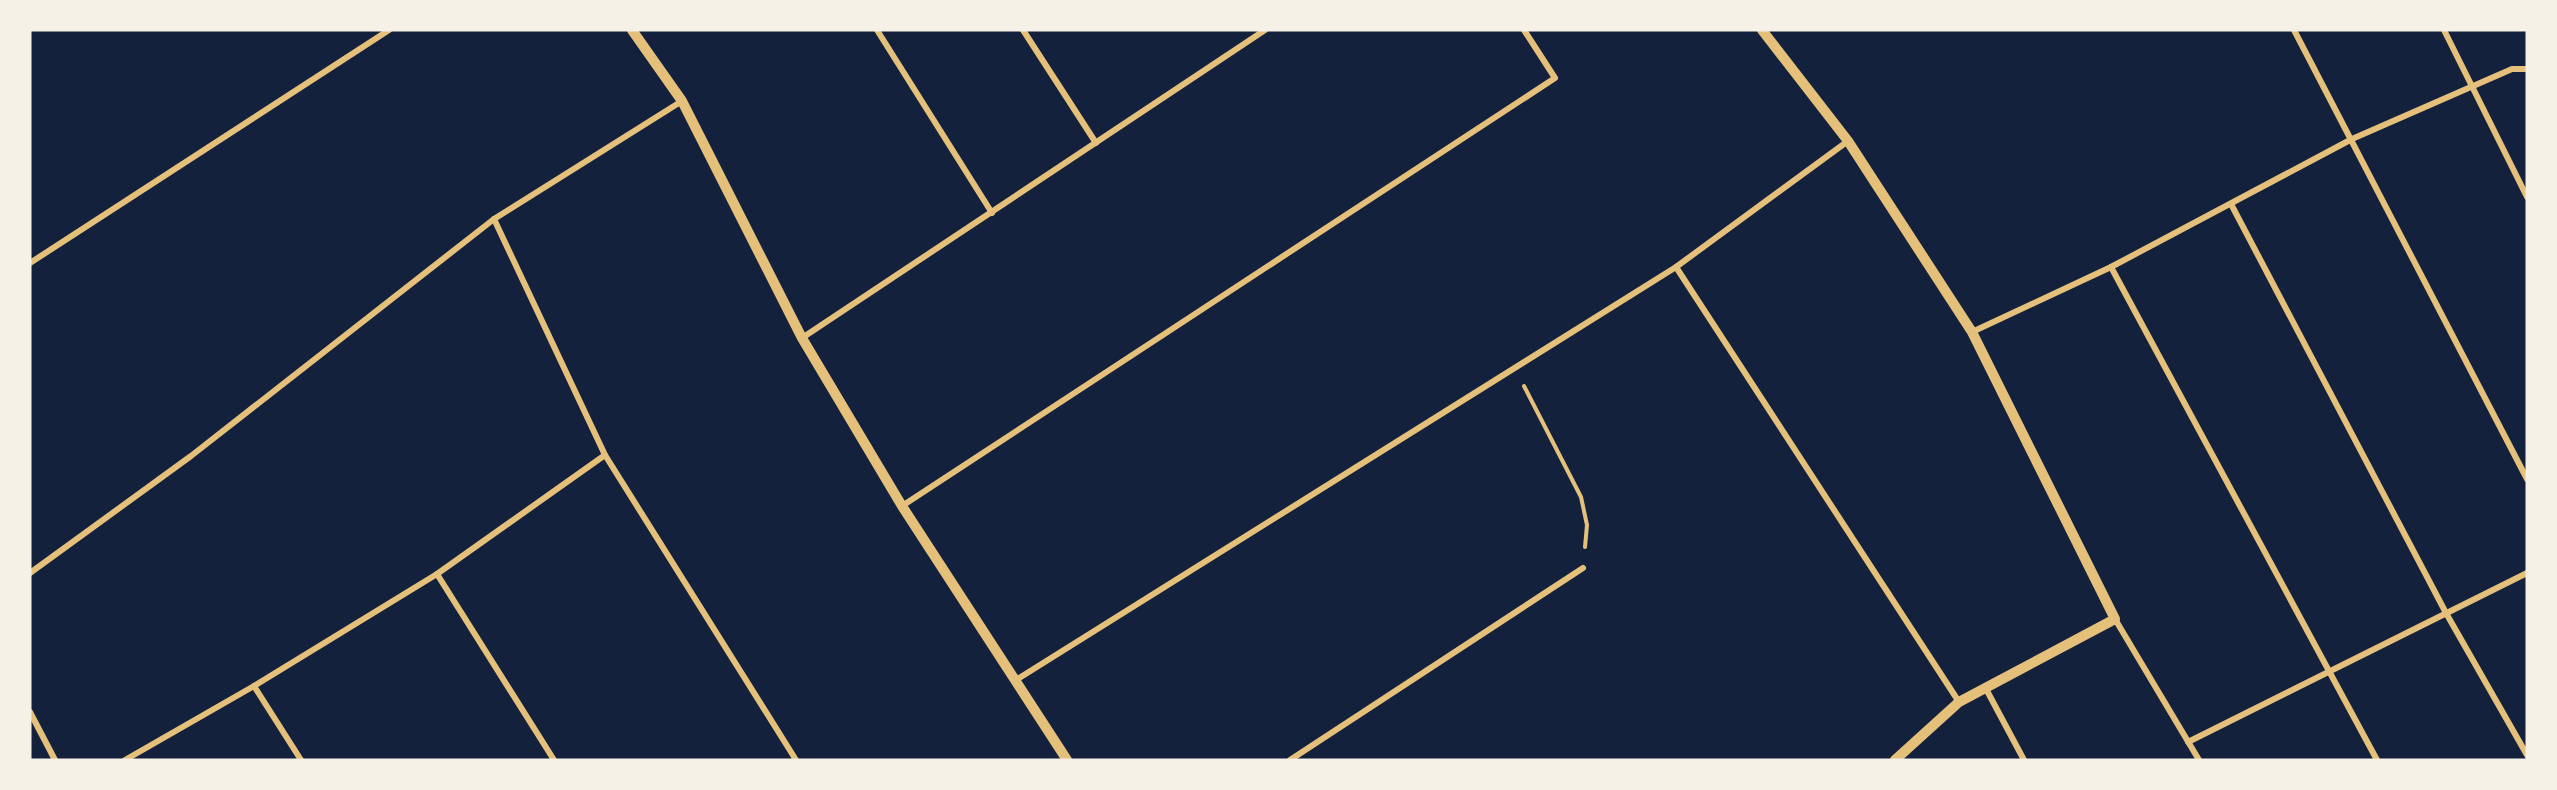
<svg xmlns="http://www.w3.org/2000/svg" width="2557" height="790" font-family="Rubik,sans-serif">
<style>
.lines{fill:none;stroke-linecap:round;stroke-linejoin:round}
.path{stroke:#e5c07b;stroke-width:4}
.minor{stroke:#e5c07b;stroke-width:6}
.tertiary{stroke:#e5c07b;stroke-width:10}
</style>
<rect width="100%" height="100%" fill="#14213d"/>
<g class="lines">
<path class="path" d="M1524,386L1581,497L1587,525L1585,547"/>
<g class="minor">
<path d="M877,30L992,213"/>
<path d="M1023,30L1096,143"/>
<path d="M2294,30L2527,479"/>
<path d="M2444,30L2527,197"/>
<path d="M2231,204L2446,613L2527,755"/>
<path d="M494,219L605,455L796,760"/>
<path d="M30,263L389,30"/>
<path d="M1676,267L1959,702"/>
<path d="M2111,267L2377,760"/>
<path d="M1972,332L2111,267L2352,139L2512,69H2527"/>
<path d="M802,338L1265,30"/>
<path d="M902,506L1555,78L1524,30"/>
<path d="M30,573L191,456L494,219L682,101"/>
<path d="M437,574L554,760"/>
<path d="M2115,619L2199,760"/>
<path d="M1016,680L1676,267L1848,141"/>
<path d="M254,686L301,760"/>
<path d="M1985,687L2024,760"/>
<path d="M30,712L55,760"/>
<path d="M2188,742L2527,573"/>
<path d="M125,760L254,686L437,574L605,455"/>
<path d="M1290,760L1583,568"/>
</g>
<g class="tertiary">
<path d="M632,30L682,101L802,338L902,506L1067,760"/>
<path d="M1762,30L1848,141L1972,332L2115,619L1959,702L1895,760"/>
</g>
</g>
<rect width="2557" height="790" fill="none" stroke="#f6f1e7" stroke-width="63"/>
</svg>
